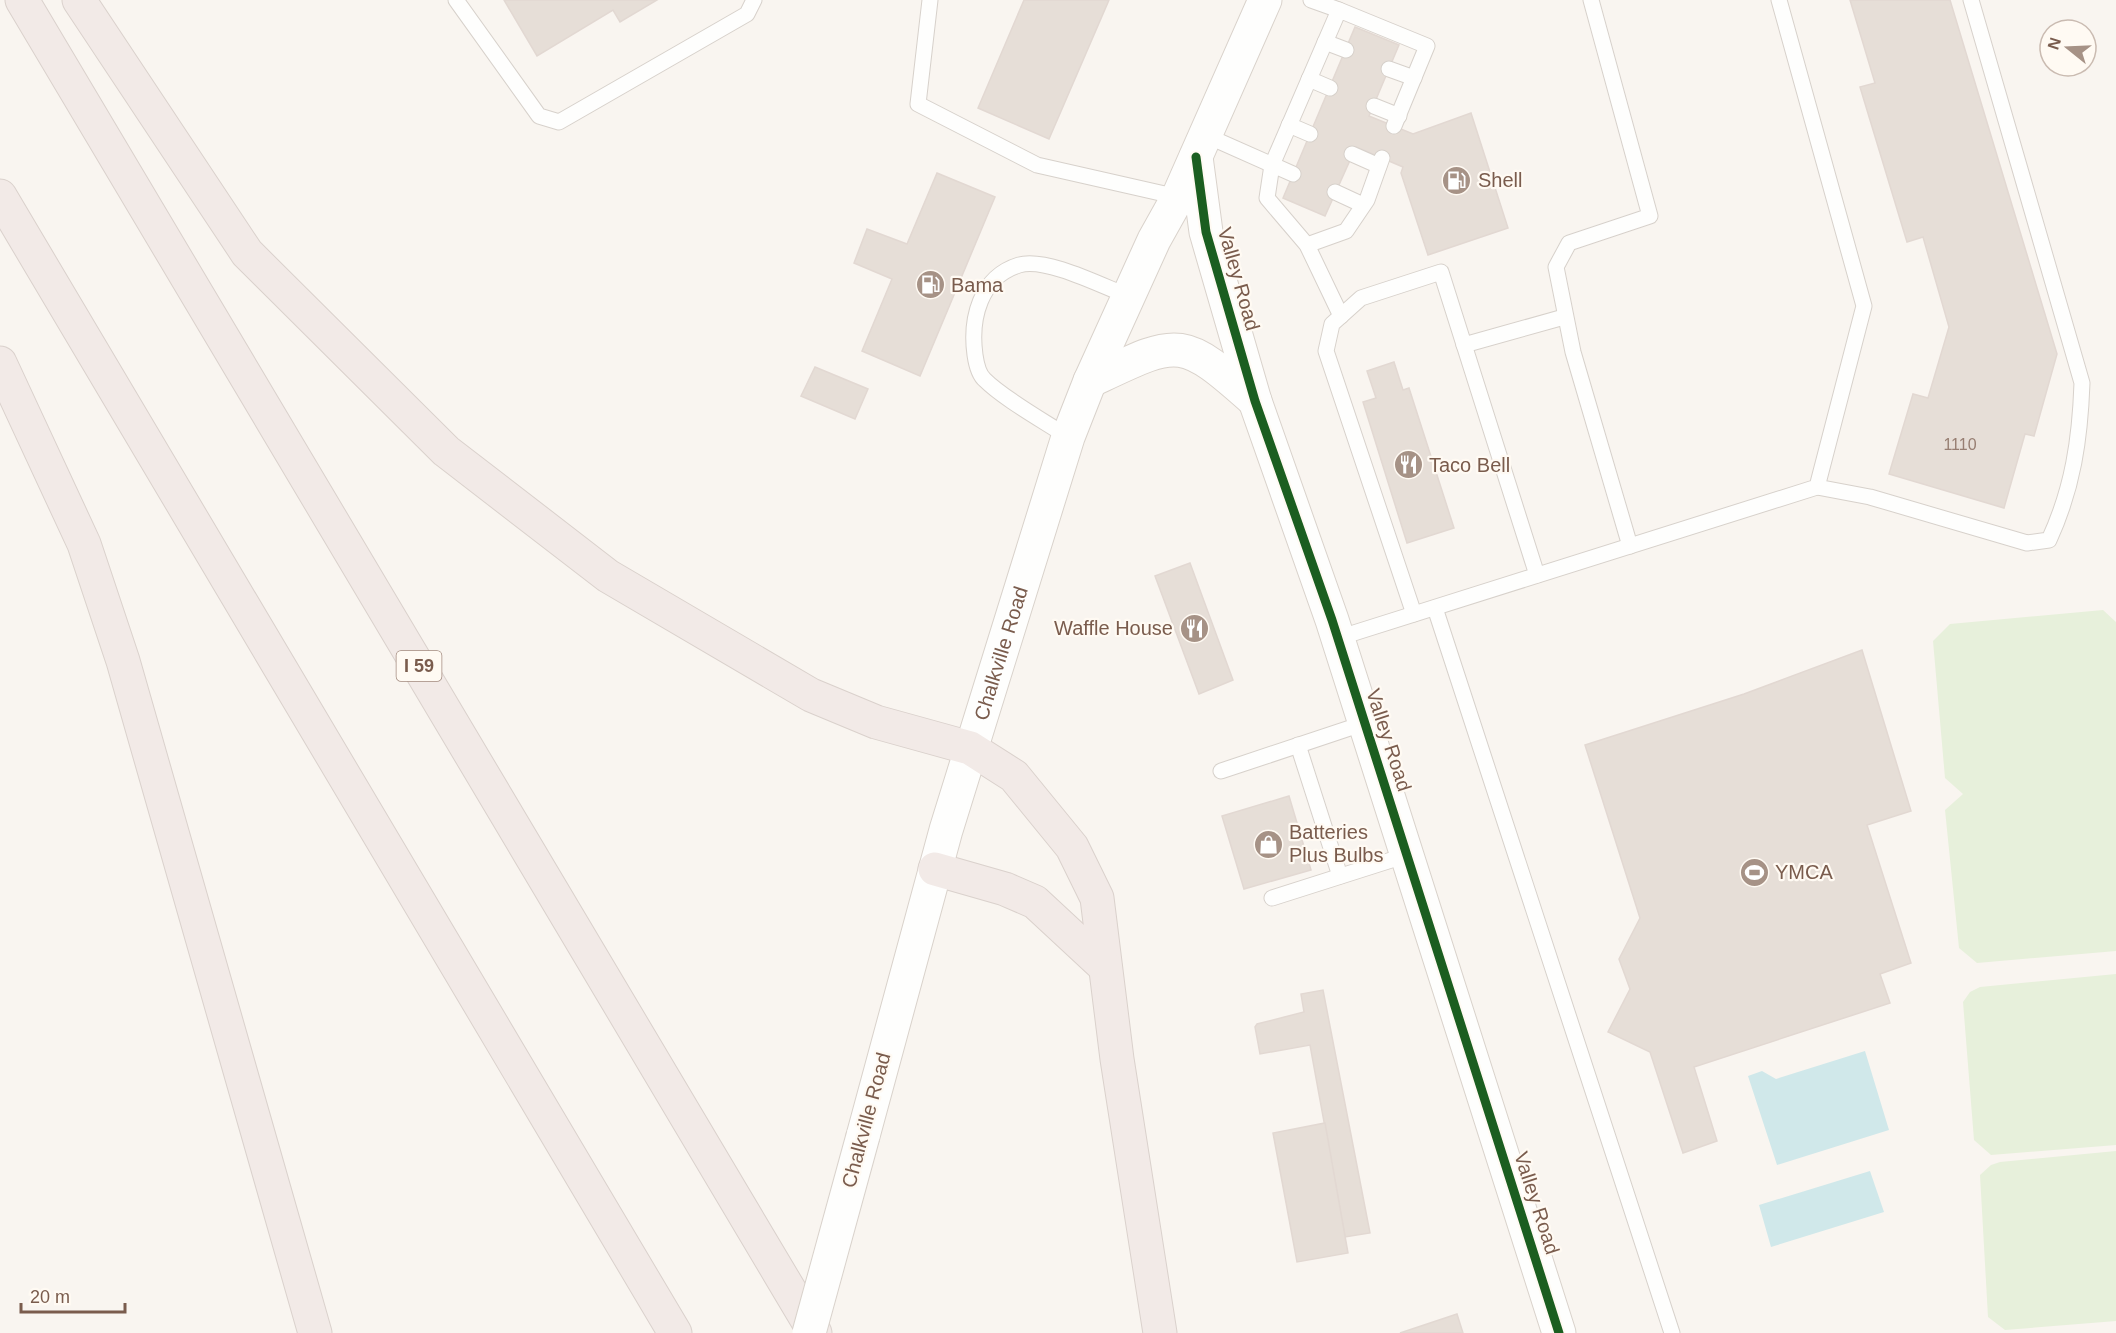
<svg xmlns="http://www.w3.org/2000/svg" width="2116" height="1333" viewBox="0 0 2116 1333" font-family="Helvetica,sans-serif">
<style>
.park{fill:#e7f0db}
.water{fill:#d0e8ea}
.building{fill:#e6ded7;stroke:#e2d8d2;stroke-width:1.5}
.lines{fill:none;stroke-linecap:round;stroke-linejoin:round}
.lane-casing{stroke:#d7d1cb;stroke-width:17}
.secondary-casing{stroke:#d9d2cb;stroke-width:35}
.highway-casing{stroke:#dad1cc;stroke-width:35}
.lane{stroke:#fefefd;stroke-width:15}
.secondary{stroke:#fefefd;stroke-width:33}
.highway{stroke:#f2eae7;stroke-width:33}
.secondary-bridge-casing{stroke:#d9d2cb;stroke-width:35;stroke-linecap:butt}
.secondary-bridge{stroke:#fefefd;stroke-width:33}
.cycleway-casing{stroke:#fffaf3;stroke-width:13}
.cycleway{stroke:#1b5e20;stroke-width:9}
.labels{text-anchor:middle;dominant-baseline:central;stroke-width:4.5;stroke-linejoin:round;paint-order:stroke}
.number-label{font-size:16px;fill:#977e72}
.shield{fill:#fffaf3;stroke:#a28b7f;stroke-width:1.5}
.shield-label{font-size:18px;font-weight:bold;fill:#7a5c4d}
.poi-label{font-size:20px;fill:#7a5c4d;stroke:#fffaf3;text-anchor:start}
.street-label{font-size:20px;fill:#7a5c4d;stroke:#fffaf3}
</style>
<rect width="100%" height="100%" fill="#f9f5f0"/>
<g class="park">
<path d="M2103,610L2116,622V951L1977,963L1959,948L1945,810L1963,794L1945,778L1933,641L1950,624Z"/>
<path d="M2116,974V1145L1991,1155L1974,1140L1963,1002L1970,992L1980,987Z"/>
<path d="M2116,1151V1321L2005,1330L1988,1317L1980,1175L1991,1165L2000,1162Z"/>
</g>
<g class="water">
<path d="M1865,1051L1889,1130L1777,1165L1748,1076L1762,1071L1776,1079Z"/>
<path d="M1870,1171L1884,1212L1771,1247L1759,1205Z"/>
</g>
<g class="building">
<path d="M504,0H657L620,22L613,10L537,56Z"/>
<path d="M1024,0H1109L1049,139L978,108Z"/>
<path d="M1850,0H1950L2057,354L2034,436L2025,434L2004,508L1889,474L1913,394L1928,398L1949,327L1923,237L1907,242L1860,87L1875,83Z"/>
<path d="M1355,27L1399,45L1369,116L1413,134L1471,113L1508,228L1428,255L1401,173L1403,167L1356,147L1325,216L1283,198Z"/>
<path d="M937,173L995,197L920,376L862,351L892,279L854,263L867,229L907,244Z"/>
<path d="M1394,362L1403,390L1409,388L1454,528L1407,543L1363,402L1376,398L1367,371Z"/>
<path d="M815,367L868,389L855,419L801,396Z"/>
<path d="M1190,563L1233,680L1199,694L1155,576Z"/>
<path d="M1862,650L1911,811L1867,825L1911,963L1880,974L1890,1003L1694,1067L1717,1141L1683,1153L1650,1052L1608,1032L1630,989L1619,959L1640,918L1585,745L1744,694Z"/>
<path d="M1289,796L1311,870L1244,889L1222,816Z"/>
<path d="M1323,990L1370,1233L1345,1237L1310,1045L1260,1054L1255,1027L1257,1024L1304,1012L1301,994Z"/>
<path d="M1325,1123L1348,1253L1297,1262L1273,1133Z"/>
<path d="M1457,1314L1463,1333H1400Z"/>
</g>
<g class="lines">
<defs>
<g id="lane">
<path d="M456,0L539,116L559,122L747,14L754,0"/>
<path d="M930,0L918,104L1037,165L1178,197"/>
<path d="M1311,0L1339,10"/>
<path d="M1591,0L1650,216L1569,243L1556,267L1573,352L1630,546"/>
<path d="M1325,42L1346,50"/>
<path d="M1389,69L1414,78"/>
<path d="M1309,79L1330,88"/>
<path d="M1374,106L1399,116"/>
<path d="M1289,125L1310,134"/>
<path d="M1205,135L1293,174"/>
<path d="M1352,154L1379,166"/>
<path d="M1335,192L1363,205"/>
<path d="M1307,245L1346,231L1367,200L1382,158"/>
<path d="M1341,316L1307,245L1267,198L1272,165L1339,10L1427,46L1394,126"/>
<path d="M1464,345L1564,317"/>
<path d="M1068,437C1044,421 1004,399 985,380C979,375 976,362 975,355C970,319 980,277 1019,265C1046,257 1102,286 1128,296"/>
<path d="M1817,487L1870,497L2027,543L2049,540C2073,488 2080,439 2082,383L1971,0"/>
<path d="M1435,608L1672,1333"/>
<path d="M1414,614L1326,351L1332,324L1361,298L1441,272L1537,575"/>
<path d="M1338,638L1817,487L1864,306L1779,0"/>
<path d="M1298,745L1340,876"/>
<path d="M1221,771L1365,723"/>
<path d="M1272,898L1407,855"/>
</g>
<g id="secondary">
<path d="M1196,157L1206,232L1255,401L1332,620L1559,1333"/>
<path d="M1090,381C1179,339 1180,334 1255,401"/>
<path id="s1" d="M863,1136L946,830L1068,437L1090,381L1154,240L1178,197L1265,0"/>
</g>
<g id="highway">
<path d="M22,0L815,1333"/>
<path d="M79,0L247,253L446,451L608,576L811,695L876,722L970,748L1014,776L1072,847L1097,898L1117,1059L1160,1333"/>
<path d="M0,196L675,1333"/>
<path d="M0,363L84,544L123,661L315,1333"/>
<path d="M935,869L1005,889L1035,902L1105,967"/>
</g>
</defs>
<use href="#lane" class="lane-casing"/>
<use href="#secondary" class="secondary-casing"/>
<use href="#highway" class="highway-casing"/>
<use href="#lane" class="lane"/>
<use href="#secondary" class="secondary"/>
<use href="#highway" class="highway"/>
<defs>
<path id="secondary-bridge" d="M809,1333L863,1136"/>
</defs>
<use href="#secondary-bridge" class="secondary-bridge-casing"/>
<use href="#secondary-bridge" class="secondary-bridge"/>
<defs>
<path id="cycleway" d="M1196,157L1206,232L1255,401L1332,620L1559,1333"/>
</defs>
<use href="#cycleway" class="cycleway-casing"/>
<use href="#cycleway" class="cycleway"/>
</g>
<defs>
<symbol id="fuel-disc" viewBox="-11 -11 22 22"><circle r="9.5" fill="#a69286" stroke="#fffaf3"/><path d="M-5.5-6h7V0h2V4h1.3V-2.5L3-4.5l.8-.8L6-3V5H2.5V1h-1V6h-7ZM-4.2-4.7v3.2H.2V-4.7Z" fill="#fff"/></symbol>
<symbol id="restaurant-disc" viewBox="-11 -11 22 22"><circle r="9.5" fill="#a69286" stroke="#fffaf3"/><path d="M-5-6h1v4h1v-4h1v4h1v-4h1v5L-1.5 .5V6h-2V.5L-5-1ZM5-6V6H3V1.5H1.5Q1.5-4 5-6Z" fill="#fff"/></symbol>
<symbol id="shop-disc" viewBox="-11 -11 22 22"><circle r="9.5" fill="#a69286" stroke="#fffaf3"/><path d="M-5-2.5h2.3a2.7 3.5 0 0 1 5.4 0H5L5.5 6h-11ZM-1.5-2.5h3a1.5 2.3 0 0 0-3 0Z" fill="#fff"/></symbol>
<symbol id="stadium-disc" viewBox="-11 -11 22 22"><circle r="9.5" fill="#a69286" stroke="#fffaf3"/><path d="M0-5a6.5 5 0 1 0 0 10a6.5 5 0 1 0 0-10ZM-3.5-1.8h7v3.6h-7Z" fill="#fff"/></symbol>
</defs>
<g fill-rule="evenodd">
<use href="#fuel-disc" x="1440" y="164" width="33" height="33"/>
<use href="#fuel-disc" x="914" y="268" width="33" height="33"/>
<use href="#restaurant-disc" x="1392" y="448" width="33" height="33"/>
<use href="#restaurant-disc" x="1178" y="612" width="33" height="33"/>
<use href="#shop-disc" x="1252" y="828" width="33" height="33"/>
<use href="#stadium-disc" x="1738" y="856" width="33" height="33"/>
</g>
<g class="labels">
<g class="number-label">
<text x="1960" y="444">1110</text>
</g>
<rect class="shield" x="396.5" y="651" width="45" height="30" rx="4.5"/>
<g class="shield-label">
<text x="419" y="666">I 59</text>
</g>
<g class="poi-label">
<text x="1478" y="180">Shell</text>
<text x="951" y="285">Bama</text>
<text x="1429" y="465">Taco Bell</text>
<text x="1173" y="628" text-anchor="end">Waffle House</text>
<text x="1289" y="832">Batteries<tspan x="1289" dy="23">Plus Bulbs</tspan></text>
<text x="1775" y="872">YMCA</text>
</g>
<g class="street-label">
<text transform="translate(1239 279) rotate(74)">Valley Road</text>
<text stroke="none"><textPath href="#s1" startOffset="502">Chalkville Road</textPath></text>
<text transform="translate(1389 740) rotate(72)">Valley Road</text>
<text transform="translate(866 1120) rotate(-75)">Chalkville Road</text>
<text transform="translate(1537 1203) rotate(72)">Valley Road</text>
</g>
</g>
<g transform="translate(2068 48) rotate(288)"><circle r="28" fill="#fffaf3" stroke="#cabbb1" stroke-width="1.5"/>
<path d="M0-4.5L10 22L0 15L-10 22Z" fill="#a69286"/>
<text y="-9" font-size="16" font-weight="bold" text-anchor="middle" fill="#7a5c4d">N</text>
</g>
<path d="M21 1303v9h104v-9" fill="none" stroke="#7a5c4d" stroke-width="3"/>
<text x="30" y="1303" font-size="18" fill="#7a5c4d" stroke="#fffaf3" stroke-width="4.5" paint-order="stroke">20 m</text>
</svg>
